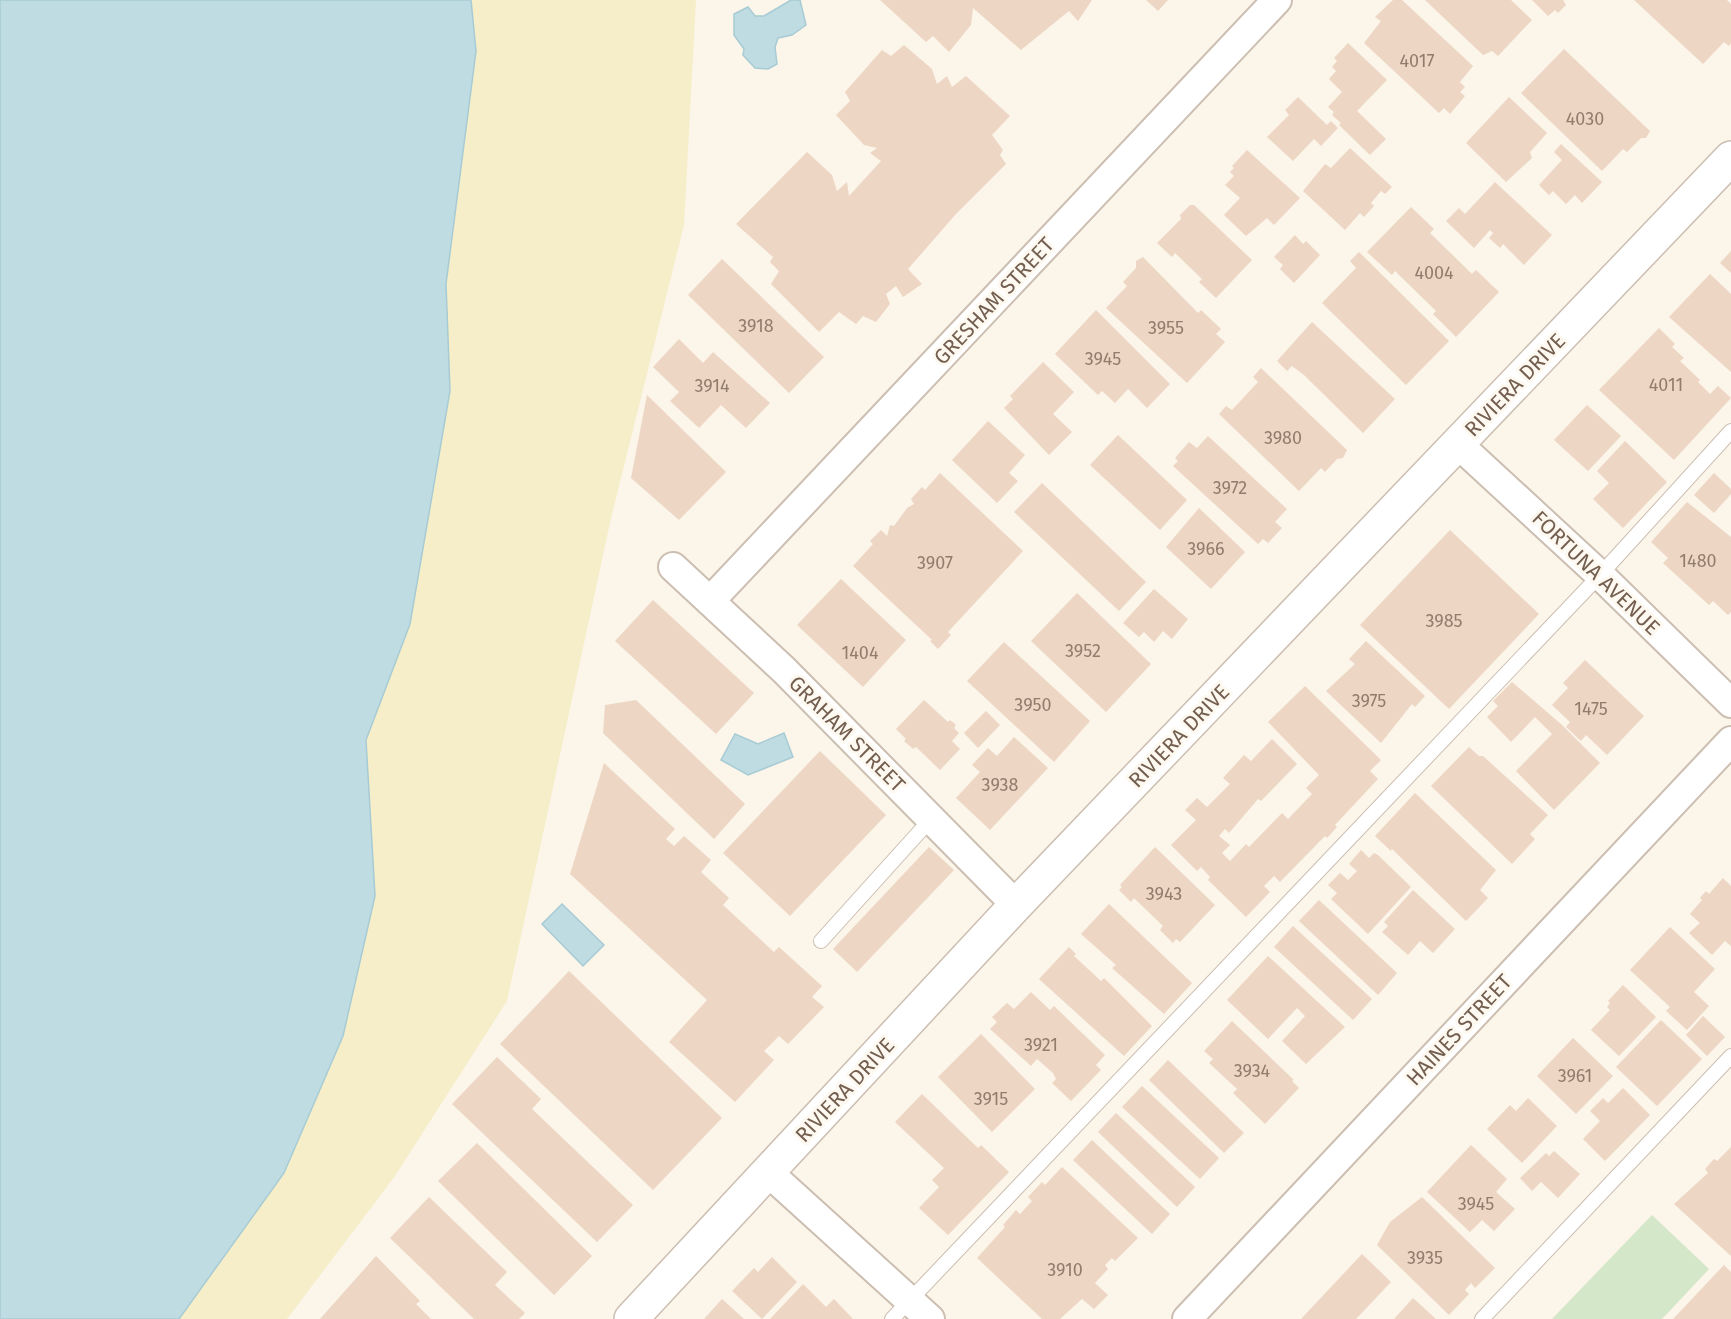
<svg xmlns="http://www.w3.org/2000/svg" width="1731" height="1319" viewBox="0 0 1731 1319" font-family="'Fira Sans',sans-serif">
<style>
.green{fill:#d4e7c9}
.sand{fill:#f6eec8}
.water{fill:#c0dce3;stroke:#a7cbd4;stroke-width:1.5}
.building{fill:#eed6c4}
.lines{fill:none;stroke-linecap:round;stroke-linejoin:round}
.service-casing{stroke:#ccbeb1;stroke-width:16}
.minor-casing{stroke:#ccbeb1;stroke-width:32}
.tertiary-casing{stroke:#ccbeb1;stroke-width:36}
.service{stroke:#fff;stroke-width:14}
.minor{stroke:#fff;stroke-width:28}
.tertiary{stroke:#fff;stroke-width:33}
.labels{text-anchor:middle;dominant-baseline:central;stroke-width:6;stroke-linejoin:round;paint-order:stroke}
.number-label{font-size:18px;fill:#927c6c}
.street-label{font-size:21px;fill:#735e4f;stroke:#fdf9f0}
</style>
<rect width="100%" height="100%" fill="#fbf5ea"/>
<path class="green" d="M1652,1215L1709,1269L1662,1319H1552Z"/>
<path class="sand" d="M457,0H696L684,225L611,518L507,1001L395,1176L287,1319H52Z"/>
<g class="water">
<path d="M0,0H471L476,51L446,284L450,391L410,624L366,740L375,896L343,1036L284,1173L179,1319H0Z"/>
<path d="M791,0H800L806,25L792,35L778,38L775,47L777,64L768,69L755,68L743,55L744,49L734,35V14L748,7L755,16H764Z"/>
<path d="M784,733L793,757L748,775L721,760L735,734L758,744Z"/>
<path d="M562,904L604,945L583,966L542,924Z"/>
</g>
<g class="building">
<path d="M880,0H1092L1078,21L1069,11L1021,50L973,8L971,25L949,52L933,36L926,42Z"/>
<path d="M1146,0H1168L1158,11Z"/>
<path d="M1393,0H1402L1473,66L1460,82L1465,87L1460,92L1465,96L1450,114L1444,108L1439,113L1364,43L1381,21L1375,17Z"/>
<path d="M1425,0H1511L1532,20L1498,56L1492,51L1483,55Z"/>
<path d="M1532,0H1563L1566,5L1558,13L1555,10L1548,16Z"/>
<path d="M1634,0H1727L1731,4V43L1729,46L1724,42L1703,64Z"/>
<path d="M1348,43L1387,80L1357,111L1386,139L1370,155L1339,125L1341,123L1332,115L1334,112L1328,107L1342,92L1329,79L1336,71L1332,67L1337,61L1334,58Z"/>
<path d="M904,45L932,69L937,84L947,76L952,87L966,76L1010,116L992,135L1003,150L1000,155L1006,164L956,214L908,269L922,284L903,297L896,286L886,294L890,304L876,322L863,316L856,324L839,312L819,332L771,284L779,271L770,262L773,257L736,224L807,152L832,175L837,191L847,182L849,196L881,161L870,153L877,148L864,145L836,115L850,101L845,92L882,50L891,56Z"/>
<path d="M1564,49L1650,131L1646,138H1641L1627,152L1623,149L1602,171L1521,93Z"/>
<path d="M1298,97L1327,125L1331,121L1338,128L1321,146L1314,139L1293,161L1267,137L1289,115L1285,110Z"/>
<path d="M1509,97L1547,133L1530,152L1532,158L1506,182L1466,143Z"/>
<path d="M1561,144L1602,182L1582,203L1575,195L1566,204L1553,191L1549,195L1539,185L1562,160L1554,152Z"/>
<path d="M1350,148L1392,187L1385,194L1381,191L1371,203L1374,206L1364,217L1360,213L1345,230L1303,191L1325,164L1331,168Z"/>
<path d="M1247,150L1300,198L1274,225L1267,218L1246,236L1224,215L1240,198L1225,185L1234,176L1230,172L1234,168L1232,166Z"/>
<path d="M1495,182L1552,235L1524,265L1503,244L1500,248L1489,238L1493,233L1490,230L1474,248L1446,221L1459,208L1465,214Z"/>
<path d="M1190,205H1194L1252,260L1216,298L1199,282L1202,279L1175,253L1172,257L1157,243L1181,219L1180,215Z"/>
<path d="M1411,207L1434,229L1430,233L1472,274L1476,270L1499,292L1456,337L1433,314L1436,311L1395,271L1392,275L1367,252Z"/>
<path d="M1295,235L1303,244L1306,241L1320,255L1294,283L1280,269L1283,265L1274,257Z"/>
<path d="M1731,251V273L1720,263Z"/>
<path d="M1359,252L1449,341L1406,385L1322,303L1356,268L1350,261Z"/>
<path d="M1143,257L1198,313L1201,310L1221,329L1216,334L1225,342L1187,383L1106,308L1127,286L1123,282L1136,268V261Z"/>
<path d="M722,259L824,357L789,393L688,295Z"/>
<path d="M1710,274L1731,294V372L1669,317Z"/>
<path d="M1096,310L1170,384L1147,408L1128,389L1115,403L1102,391L1098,395L1055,354Z"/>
<path d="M1312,322L1395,399L1363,433L1304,375L1292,366L1287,371L1277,361Z"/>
<path d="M1659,328L1675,344L1672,347L1684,358L1680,361L1700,380L1698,382L1710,394L1718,386L1731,398L1674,460L1599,390Z"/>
<path d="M679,339L703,363L713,352L770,403L746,428L721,405L699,428L670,401L679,392L653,367Z"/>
<path d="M1043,362L1074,392L1053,414L1072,432L1049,455L1004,408L1013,399L1010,396Z"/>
<path d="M1261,368L1347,450L1343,458L1337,459L1325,472L1321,468L1299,491L1219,414L1226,406L1232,410L1258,382L1253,377Z"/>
<path d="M647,395L726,472L679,520L631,478Z"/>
<path d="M1587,405L1621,436L1588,471L1554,440Z"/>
<path d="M988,421L1025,455L1009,473L1018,481L997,503L952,460Z"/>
<path d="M1118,435L1187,500L1160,530L1090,465Z"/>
<path d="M1208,436L1287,509L1275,522L1282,528L1268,543L1263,539L1258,544L1173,466L1178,461L1175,458L1189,442L1197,448Z"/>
<path d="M1625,441L1667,482L1623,528L1593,499L1609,483L1597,471Z"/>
<path d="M940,473L1023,551L948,632L951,635L938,649L930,641L932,640L853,566L873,544L870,541L881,530L887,536L890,525L894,526L907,508L914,504L911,499L922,487L925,490Z"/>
<path d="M1714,473L1731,489V494L1714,513L1694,495Z"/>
<path d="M1042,483L1146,582L1119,611L1014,512Z"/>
<path d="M1687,502L1731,537V612L1728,615L1713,601L1709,605L1663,563L1668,558L1651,542Z"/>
<path d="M1199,508L1245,552L1211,589L1166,547Z"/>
<path d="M1450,530L1539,614L1449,709L1360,625Z"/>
<path d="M841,579L906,640L863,687L797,625Z"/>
<path d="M1154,589L1188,619L1172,639L1163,631L1154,642L1144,632L1139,637L1123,623Z"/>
<path d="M1077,593L1151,664L1106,712L1031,641Z"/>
<path d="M653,600L754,693L716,734L615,641Z"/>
<path d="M1366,641L1425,696L1415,707L1412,704L1381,743L1326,691L1355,664L1349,659Z"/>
<path d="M1004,642L1090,721L1054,762L967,681Z"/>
<path d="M1585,660L1644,716L1607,755L1586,735L1581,741L1566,727L1570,722L1552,705L1568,688L1563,683Z"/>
<path d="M1512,682L1561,724L1600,763L1554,810L1516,771L1552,734L1535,717L1511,742L1487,717L1498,706L1493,701Z"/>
<path d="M1305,686L1381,760L1370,771L1378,779L1335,825L1337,827L1327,838L1325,836L1280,882L1274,876L1264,886L1270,892L1246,917L1208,880L1210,877L1201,867L1197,871L1171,845L1196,820L1185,810L1197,798L1207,807L1230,784L1223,778L1244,755L1251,761L1272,739L1297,764L1261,801L1258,799L1229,833L1225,829L1219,836L1230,845L1222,853L1230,861L1246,844L1249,847L1282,813L1288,819L1312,794L1306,788L1319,775L1268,722Z"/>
<path d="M636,700L745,804L714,839L603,733L605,705Z"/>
<path d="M924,700L948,722L950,720L956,725L954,728L959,733L952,741L960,749L940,770L916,747L913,749L904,741L906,739L896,729Z"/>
<path d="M986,711L1000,725L978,748L964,733Z"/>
<path d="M1014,737L1048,768L990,830L956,798L980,772L972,765L988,748L997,756Z"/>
<path d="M1469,747L1479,756H1483L1548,815L1530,834L1535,839L1512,864L1431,786Z"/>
<path d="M820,751L886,815L790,916L723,853Z"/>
<path d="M604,763L675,829L666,839L674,846L684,836L711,860L701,872L729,898L723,905L774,952L779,947L822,986L812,997L824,1007L788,1044L779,1036L764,1051L774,1060L735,1102L669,1042L707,1000L570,874Z"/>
<path d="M1415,793L1496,870L1480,890L1488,898L1466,921L1392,849L1391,851L1375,836Z"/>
<path d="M929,847L954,870L857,972L833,949Z"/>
<path d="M1155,847L1215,905L1180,942L1176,939L1173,943L1160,930L1163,926L1134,898L1131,902L1119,890L1122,887L1120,885Z"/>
<path d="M1361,850L1369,858L1374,853L1378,855L1411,887L1368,934L1331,899L1337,893L1328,885L1340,873L1348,880L1357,871L1349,864Z"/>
<path d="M1723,878L1731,886V946L1725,941L1712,955L1689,933L1700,923L1690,914L1702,900L1700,898L1706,891L1709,894Z"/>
<path d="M1413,890L1455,929L1433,953L1420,941L1408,955L1382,932L1388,926L1384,922Z"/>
<path d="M1319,900L1397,973L1378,995L1299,921Z"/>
<path d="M1109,904L1192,983L1164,1014L1112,968L1116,965L1081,934Z"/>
<path d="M1293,926L1372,999L1353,1020L1274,947Z"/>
<path d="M1670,927L1715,969L1694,992L1709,1006L1687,1030L1666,1011L1670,1007L1630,970Z"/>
<path d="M1069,947L1076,954L1074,956L1101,981L1104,978L1152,1026L1124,1056L1039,979Z"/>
<path d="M1268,956L1345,1027L1306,1064L1282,1041L1305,1016L1297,1008L1268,1039L1227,1000Z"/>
<path d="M569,971L722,1118L653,1190L500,1044Z"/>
<path d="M1623,985L1656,1017L1619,1056L1591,1030L1610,1010L1607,1007L1610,1003L1608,1001Z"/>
<path d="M1031,992L1050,1010L1054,1006L1105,1055L1096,1065L1101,1070L1071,1101L1052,1083L1056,1079L1053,1073L1037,1059L1031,1066L990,1029L997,1022L992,1017L1007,1003L1014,1009Z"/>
<path d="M1703,1016L1725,1037L1707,1056L1686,1035Z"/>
<path d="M1661,1020L1702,1059L1657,1106L1616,1067Z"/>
<path d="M1232,1021L1294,1080L1292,1081L1299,1088L1265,1124L1233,1093L1237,1089L1209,1063L1213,1059L1204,1051Z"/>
<path d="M981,1034L1035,1089L992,1132L938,1077Z"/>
<path d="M1573,1038L1613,1076L1576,1114L1537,1076Z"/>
<path d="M497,1057L541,1099L532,1109L633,1205L597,1242L452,1104Z"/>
<path d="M1168,1060L1244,1133L1224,1153L1149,1080Z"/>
<path d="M1142,1086L1219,1158L1200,1179L1122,1107Z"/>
<path d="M1623,1088L1650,1115L1605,1161L1583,1139L1600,1121L1590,1111L1603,1098L1608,1103Z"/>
<path d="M922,1094L978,1148L981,1145L1009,1172L948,1235L919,1208L939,1187L932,1180L944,1168L895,1122Z"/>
<path d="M1528,1098L1557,1126L1522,1163L1487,1129L1510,1105L1516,1111Z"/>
<path d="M1116,1113L1195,1187L1177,1207L1098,1132Z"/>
<path d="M1092,1140L1170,1214L1152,1234L1073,1160Z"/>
<path d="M477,1143L592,1256L554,1295L438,1181Z"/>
<path d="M1471,1145L1507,1179L1496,1192L1515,1209L1494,1231L1482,1220L1470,1232L1427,1192Z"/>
<path d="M1731,1147V1256L1674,1204L1708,1173L1705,1169L1714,1159L1717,1161Z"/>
<path d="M1554,1151L1580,1174L1558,1198L1541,1182L1532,1191L1520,1178L1546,1153L1549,1156Z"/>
<path d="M1062,1167L1138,1238L1115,1261L1112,1258L1105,1265L1108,1269L1095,1283L1108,1295L1094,1309L1082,1299L1060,1319H1042L977,1258L1005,1227L1003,1225L1016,1210L1020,1214L1032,1201L1028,1197L1042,1182L1045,1185Z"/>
<path d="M429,1197L507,1272L495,1285L525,1313L519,1319H474L390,1238Z"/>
<path d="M1422,1197L1495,1268L1475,1288L1471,1283L1465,1290L1469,1294L1449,1315L1377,1245L1390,1222Z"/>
<path d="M1362,1254L1391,1282L1356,1319H1301Z"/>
<path d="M376,1256L420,1301L416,1304L431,1319H320Z"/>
<path d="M772,1257L797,1282L762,1319L732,1291L754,1268L758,1272Z"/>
<path d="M1724,1265L1731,1272V1319H1673Z"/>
<path d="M803,1284L826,1307L834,1299L853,1319H770Z"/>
<path d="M1413,1298L1436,1319H1394Z"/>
<path d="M722,1299L744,1319H704Z"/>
</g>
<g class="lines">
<defs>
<g id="service">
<path d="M821,941L931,819"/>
<path d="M892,1319L1600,575L1731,431"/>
<path d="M1482,1319L1731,1056"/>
</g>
<g id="minor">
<path d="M1458,444L1600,575L1731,703"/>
<path d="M673,567L784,670L1016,905"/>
<path d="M710,601L1277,0"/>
<path d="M769,1173L930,1319"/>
<path d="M1187,1319L1731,741"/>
</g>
<path id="tertiary" d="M631,1319L1016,905L1731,158"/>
</defs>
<use href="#service" class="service-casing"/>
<use href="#minor" class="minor-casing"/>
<use href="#tertiary" class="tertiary-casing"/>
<use href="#service" class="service"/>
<use href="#minor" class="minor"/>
<use href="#tertiary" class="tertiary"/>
</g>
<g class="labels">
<g class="number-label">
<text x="1417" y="61">4017</text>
<text x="1585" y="119">4030</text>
<text x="1434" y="273">4004</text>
<text x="756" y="326">3918</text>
<text x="1166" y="328">3955</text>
<text x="1103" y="359">3945</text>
<text x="1666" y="385">4011</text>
<text x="712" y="386">3914</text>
<text x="1283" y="438">3980</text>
<text x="1230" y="488">3972</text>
<text x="1206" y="549">3966</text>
<text x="1698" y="561">1480</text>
<text x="935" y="563">3907</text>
<text x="1444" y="621">3985</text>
<text x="1083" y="651">3952</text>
<text x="860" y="653">1404</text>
<text x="1369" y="701">3975</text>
<text x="1033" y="705">3950</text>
<text x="1591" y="709">1475</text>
<text x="1000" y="785">3938</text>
<text x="1164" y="894">3943</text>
<text x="1041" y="1045">3921</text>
<text x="1252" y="1071">3934</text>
<text x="1575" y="1076">3961</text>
<text x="991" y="1099">3915</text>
<text x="1476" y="1204">3945</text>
<text x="1425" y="1258">3935</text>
<text x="1065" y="1270">3910</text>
</g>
<g class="street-label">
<text transform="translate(994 301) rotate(-47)">GRESHAM STREET</text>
<text transform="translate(1515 385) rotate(-46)">RIVIERA DRIVE</text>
<text transform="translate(1596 573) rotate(44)">FORTUNA AVENUE</text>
<text transform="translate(847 734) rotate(45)">GRAHAM STREET</text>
<text transform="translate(1179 736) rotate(-46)">RIVIERA DRIVE</text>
<text transform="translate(1459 1030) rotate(-47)">HAINES STREET</text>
<text transform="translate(845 1090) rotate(-47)">RIVIERA DRIVE</text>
</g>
</g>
</svg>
